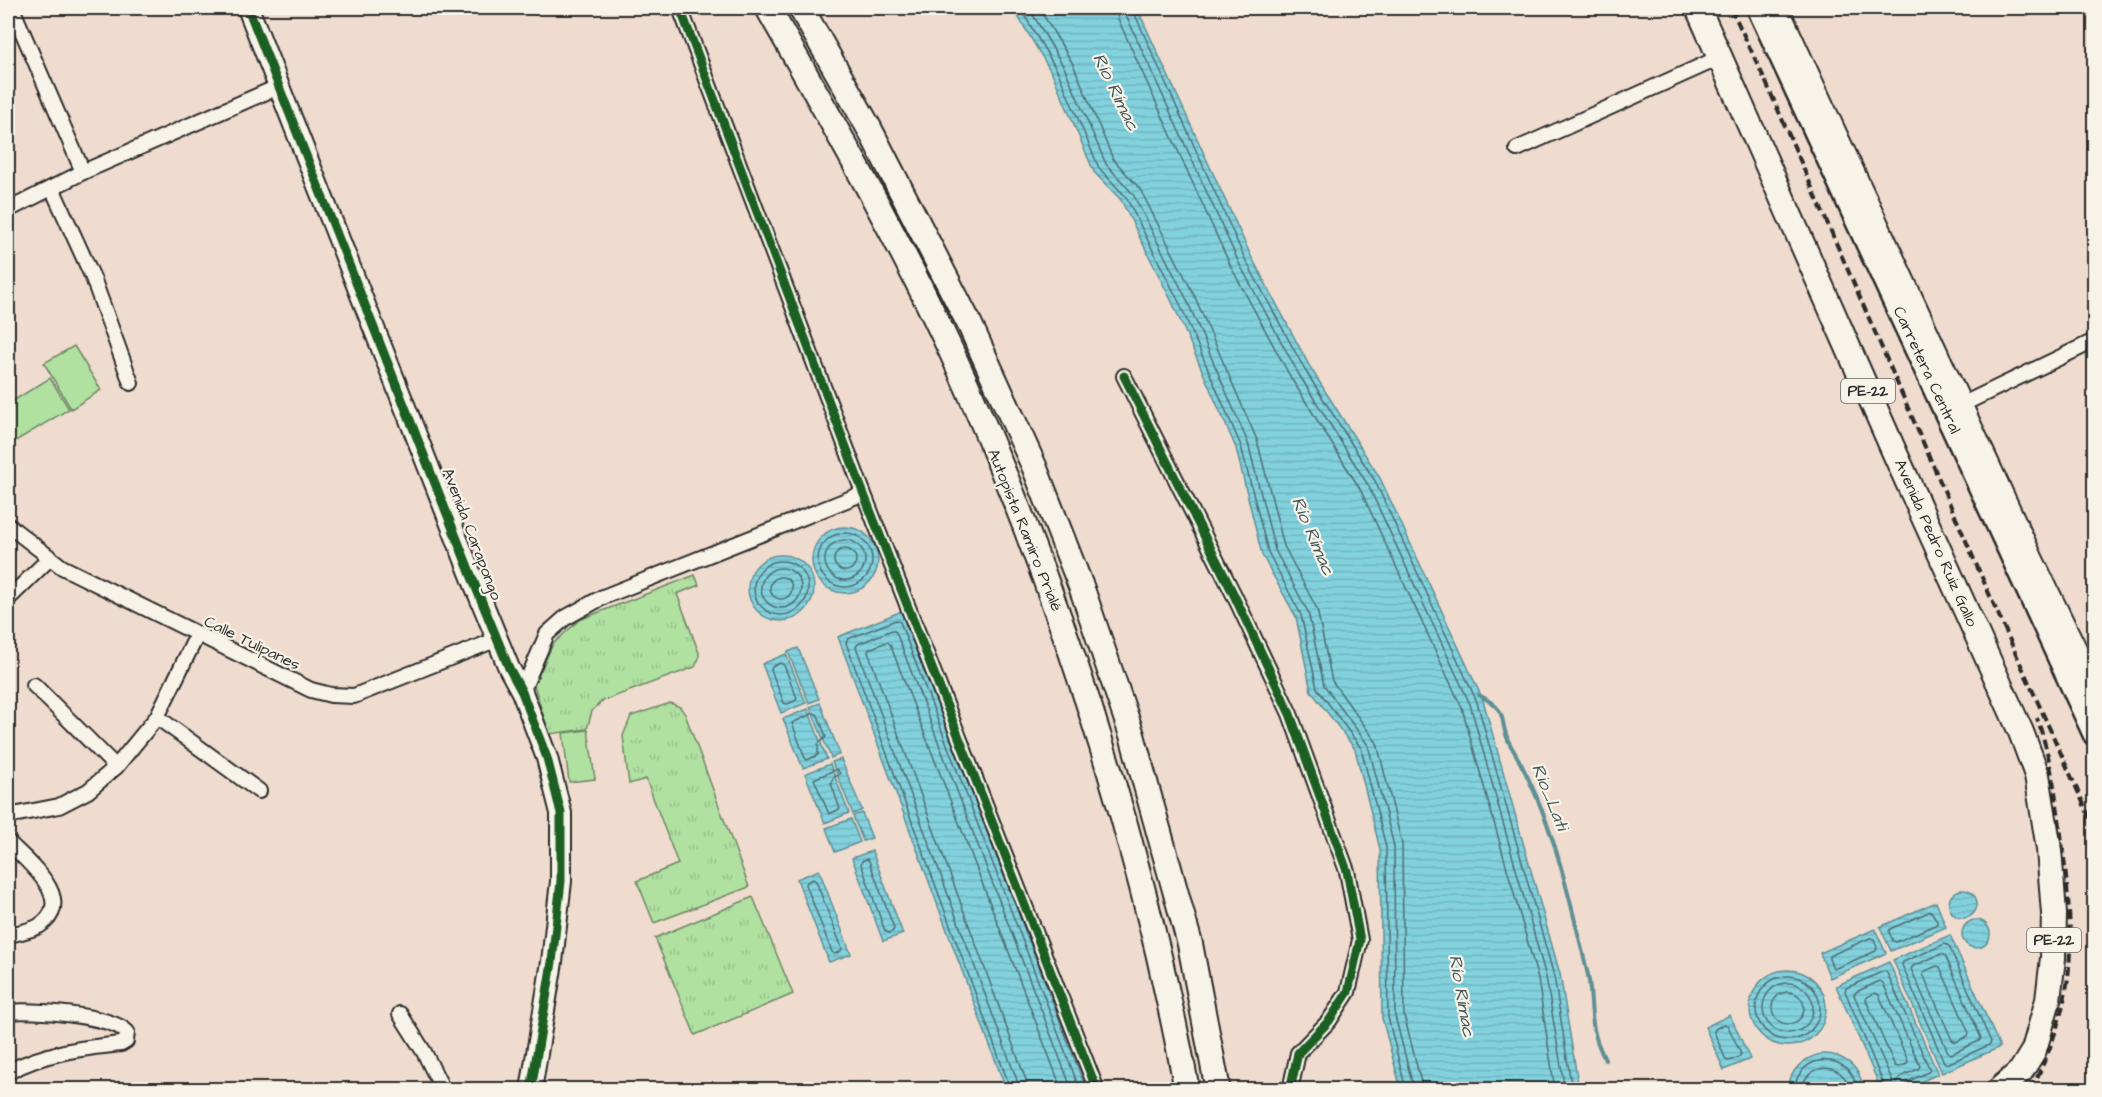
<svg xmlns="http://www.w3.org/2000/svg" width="2102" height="1097" viewBox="0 0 2102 1097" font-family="'Architects Daughter',sans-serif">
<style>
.grass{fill:url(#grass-tufts);stroke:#6e8666;stroke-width:1.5}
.park{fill:#b0e1a1;stroke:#6e8666;stroke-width:1.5}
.water{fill:url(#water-rules);stroke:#5f8f96;stroke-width:1.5}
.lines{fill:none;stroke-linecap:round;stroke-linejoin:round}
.shore{stroke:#4e6e73;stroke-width:1.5}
.stream{stroke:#5f8f96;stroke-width:4}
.street-casing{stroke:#2b2b2b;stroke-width:18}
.secondary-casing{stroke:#2b2b2b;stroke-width:24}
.primary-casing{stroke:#2b2b2b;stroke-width:26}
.highway-casing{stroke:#2b2b2b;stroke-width:28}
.street{stroke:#f7f3e8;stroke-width:14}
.secondary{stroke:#f7f3e8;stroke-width:20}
.primary{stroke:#f7f3e8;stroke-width:21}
.highway{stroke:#f7f3e8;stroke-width:24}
.rail{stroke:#2b2b2b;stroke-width:4;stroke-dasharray:9 4.5;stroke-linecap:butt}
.cycleway-casing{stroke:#f7f3e8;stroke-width:13}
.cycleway{stroke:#1b5e20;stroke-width:9}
.labels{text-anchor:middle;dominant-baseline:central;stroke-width:4.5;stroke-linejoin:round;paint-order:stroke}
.shield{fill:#f7f3e8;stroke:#686764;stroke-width:1.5}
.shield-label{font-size:15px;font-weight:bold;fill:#2b2b2b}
.street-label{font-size:16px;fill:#2b2b2b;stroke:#f7f3e8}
.water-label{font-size:18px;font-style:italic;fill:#415558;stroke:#f7f3e8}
</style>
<defs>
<pattern id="grass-tufts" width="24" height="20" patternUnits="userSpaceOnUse" patternTransform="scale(1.5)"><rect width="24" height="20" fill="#b0e1a1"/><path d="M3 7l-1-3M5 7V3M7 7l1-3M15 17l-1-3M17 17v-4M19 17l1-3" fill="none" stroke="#98c18b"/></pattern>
<pattern id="water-rules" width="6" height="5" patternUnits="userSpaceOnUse" patternTransform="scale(1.5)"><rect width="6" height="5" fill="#82d2de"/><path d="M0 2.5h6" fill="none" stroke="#70b4bf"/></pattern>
</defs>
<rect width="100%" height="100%" fill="#efdcce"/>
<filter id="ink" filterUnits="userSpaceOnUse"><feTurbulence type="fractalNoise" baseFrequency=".0167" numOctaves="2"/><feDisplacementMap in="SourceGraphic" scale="12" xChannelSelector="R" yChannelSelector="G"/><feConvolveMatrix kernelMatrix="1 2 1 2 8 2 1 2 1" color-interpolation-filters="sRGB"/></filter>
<g filter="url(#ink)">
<g class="grass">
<path d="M695,575L699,585L677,594L699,653V658L695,667L602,701L592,711L587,729L549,734L534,685L553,644L579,620Z"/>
<path d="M670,703L680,707L685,714L749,887L654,923L637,881L678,864L646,779L629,784L623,736L631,716Z"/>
<path d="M753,897L793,994L695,1035L655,938Z"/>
</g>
<g class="park">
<path d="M74,346L101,390L71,409L44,363Z"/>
<path d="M50,378L69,409L9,445L8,404Z"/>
<path d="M588,730L595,779L569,782L563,733Z"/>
</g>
<g class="water">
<path d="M1013,8H1137L1251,256L1310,367L1380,478L1483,700L1560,974L1579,1089H1401L1382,1018L1380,849L1355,749L1311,691L1296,617L1262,555L1236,448L1173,304L1121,200L1094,172L1053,75Z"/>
<circle cx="845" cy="560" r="33"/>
<circle cx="781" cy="588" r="33"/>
<path d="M902,611L1086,1089H1006L838,637Z"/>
<path d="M798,648L819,699L809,703L788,652Z"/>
<path d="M786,654L806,703L781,713L762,664Z"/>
<path d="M820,703L840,754L831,758L810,707Z"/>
<path d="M808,709L827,759L803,768L783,719Z"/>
<path d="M841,759L862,810L853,814L832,762Z"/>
<path d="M830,764L849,813L825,823L805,774Z"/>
<path d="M862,813L872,838L863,841L853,816Z"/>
<path d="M851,819L860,842L835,852L826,828Z"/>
<path d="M872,851L903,934L883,941L852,858Z"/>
<path d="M819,870L851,954L829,962L797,879Z"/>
<circle cx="1963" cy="904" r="14"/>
<path d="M1936,902L1946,927L1891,951L1880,927Z"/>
<circle cx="1976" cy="934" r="14"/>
<path d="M1875,929L1886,953L1830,978L1820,953Z"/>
<path d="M1950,935L2000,1047L1942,1073L1893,960Z"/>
<path d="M1889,962L1938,1074L1905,1089H1881L1836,986Z"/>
<circle cx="1788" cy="1008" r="38"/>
<path d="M1730,1015L1750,1059L1724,1070L1705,1027Z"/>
<path d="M1821,1054C1843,1053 1861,1067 1863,1089H1788C1790,1070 1803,1058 1821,1054Z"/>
</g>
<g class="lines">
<g class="shore">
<path d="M1020,8L1058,72L1099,168L1126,197L1179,302L1241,446L1268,552L1301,615L1317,688L1361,748L1386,847L1388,1017L1406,1090"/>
<path d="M1029,8L1065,69L1106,164L1133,194L1186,298L1248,443L1275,550L1308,612L1324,685L1368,745L1394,846L1395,1016L1414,1090"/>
<path d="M1039,8L1073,64L1113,159L1140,189L1194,295L1257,440L1284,546L1317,609L1332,681L1377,743L1402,844L1404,1015L1423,1090"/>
<path d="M1116,8L1118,19L1231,267L1291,378L1360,489L1462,708L1538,979L1555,1090"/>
<path d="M1125,8L1126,15L1239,263L1298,373L1368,485L1470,704L1546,977L1565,1090"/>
<path d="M1132,8L1245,259L1305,370L1375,481L1477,702L1554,976L1572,1090"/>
<circle cx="845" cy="560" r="27"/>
<circle cx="845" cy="560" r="20"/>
<circle cx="845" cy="560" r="11"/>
<circle cx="781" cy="588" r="27"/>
<circle cx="781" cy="588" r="20"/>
<circle cx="781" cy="588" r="11"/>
<path d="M780,663L784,665L797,698L795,701L787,704L784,703L771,670L772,667Z"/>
<path d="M814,713L818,715L826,737L818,744V755L807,760L805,758L792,723Z"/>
<path d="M837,769L840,774L833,778L831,783L840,809L829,814L814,779Z"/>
<path d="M867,859L869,861L894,928L893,931L889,933L885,931L861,864L862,861Z"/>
<path d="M813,879L816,881L842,948L841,951L835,954L832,952L806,885L807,882Z"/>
<path d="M1931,911L1937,921V924L1896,942L1893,941L1889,932L1890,929Z"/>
<path d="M1870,938L1874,939L1877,948L1876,951L1836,968H1833L1829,959V956Z"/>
<path d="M1945,944L1949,946L1991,1042L1989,1045L1947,1064L1944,1062L1902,965L1903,962Z"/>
<path d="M1941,954L1945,955L1981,1038L1979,1041L1951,1054L1948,1052L1911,969L1913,966Z"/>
<path d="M1937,966L1940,967L1969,1033L1968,1036L1956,1042L1952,1040L1923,974L1925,971Z"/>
<circle cx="1788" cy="1008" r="32"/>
<path d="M1880,981L1883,983L1920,1066L1918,1069L1902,1076L1896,1083L1893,1082L1854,995L1856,992Z"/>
<circle cx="1788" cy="1008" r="25"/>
<circle cx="1788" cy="1008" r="16"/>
<path d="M1875,993L1879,995L1908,1061L1907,1064L1899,1067L1895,1066L1866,1000L1867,997Z"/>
<path d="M1725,1024L1728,1026L1741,1054L1739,1057L1729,1061L1726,1060L1714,1032L1715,1029Z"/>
<path d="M1011,1090L846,643L848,639L896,620L900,622L1080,1090"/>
<path d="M1019,1090L1018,1083L856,647L858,644L892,630L896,632L1072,1090"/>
<path d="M1028,1090L1026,1080L868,652L869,649L887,642L890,644L1062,1090"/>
<path d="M1794,1090C1799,1050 1852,1051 1857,1090"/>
<path d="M1801,1090C1807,1061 1844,1061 1850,1090"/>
<path d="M1886,1090L1845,991L1846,988L1884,971L1887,973L1930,1070L1928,1072L1907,1082L1904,1090"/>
</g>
<path class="stream" d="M1479,695C1513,713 1496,720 1511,746C1553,816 1569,897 1588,975C1592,995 1590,1015 1595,1034C1597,1043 1601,1051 1605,1060"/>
<defs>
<g id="street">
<path d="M12,8L83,172"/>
<path d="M680,8L863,492L1097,1090"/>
<path d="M1517,149L1719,58"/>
<path d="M52,188L93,278L131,383"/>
<path d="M8,210L83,172L280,86"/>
<path d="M1124,376L1234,595L1290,714L1347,871L1360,940L1348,992L1329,1021L1298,1053L1290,1090"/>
<path d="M1961,405L2094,341"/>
<path d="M8,525L62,567L311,690L331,695L354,696L498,639"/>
<path d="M8,599L50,558"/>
<path d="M34,685L116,767"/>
<path d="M522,692L547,634L565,618L603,597L859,495L863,492"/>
<path d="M157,717L259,791"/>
<path d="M8,816L59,806L88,791L116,767L157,717L197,635"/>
<path d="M8,842C28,862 78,901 39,926C30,931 17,933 8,935"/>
<path d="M8,1012C31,1009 111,1015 127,1032L126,1041L121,1044C81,1048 43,1053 8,1072"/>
<path d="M400,1014L424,1052L443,1090"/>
</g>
<path id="secondary" d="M248,8L475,585L509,668L522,692L547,758L561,813V881L552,962L531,1090"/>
<path id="primary" d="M1758,8L2094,734"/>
<g id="highway">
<path d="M768,8C838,132 909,256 967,386C1066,611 1142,847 1187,1090"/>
<path d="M801,8L869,128L970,325L1034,466L1082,589L1132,735L1190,944L1218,1090"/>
<path d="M1698,8L1897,458L2021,732L2037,775L2049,849L2054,914L2053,958L2048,1000L2034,1050L2021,1071L1999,1090"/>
<path d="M1776,8L2031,560L2094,690"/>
</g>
</defs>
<use href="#street" class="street-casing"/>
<use href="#secondary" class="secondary-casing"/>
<use href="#primary" class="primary-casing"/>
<use href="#highway" class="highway-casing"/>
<use href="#street" class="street"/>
<use href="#secondary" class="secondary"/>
<use href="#primary" class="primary"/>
<use href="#highway" class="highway"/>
<g class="rail">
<path d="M1731,8L1765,80L1994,605L2094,827"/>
<path d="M2031,1090C2049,1054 2063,1017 2068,977C2073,937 2068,897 2064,858C2058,810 2053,764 2037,718"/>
</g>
<defs>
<g id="cycleway">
<path d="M248,8L475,585L509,668L522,692L547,758L561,813V881L552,962L531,1090"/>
<path d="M680,8L863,492L1097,1090"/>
<path d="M1124,376L1234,595L1290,714L1347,871L1360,940L1348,992L1329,1021L1298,1053L1290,1090"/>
</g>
</defs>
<use href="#cycleway" class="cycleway-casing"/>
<use href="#cycleway" class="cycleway"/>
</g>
</g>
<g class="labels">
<g class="shield">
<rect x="1841" y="379" width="54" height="24" rx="4.5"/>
<rect x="2027" y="928" width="54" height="24" rx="4.5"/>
</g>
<g class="shield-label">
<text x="1868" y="391">PE-22</text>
<text x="2054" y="940">PE-22</text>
</g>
<g class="street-label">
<text transform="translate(1927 370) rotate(65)">Carretera Central</text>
<text transform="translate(1025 530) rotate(68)">Autopista Ramiro Prialé</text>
<text transform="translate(472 534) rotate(69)">Avenida Carapongo</text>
<text transform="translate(1936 543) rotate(66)">Avenida Pedro Ruiz Gallo</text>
<text transform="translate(252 643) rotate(26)">Calle Tulipanes</text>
</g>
<g class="water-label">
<text transform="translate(1116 92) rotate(64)">Río Rímac</text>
<text transform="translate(1313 536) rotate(67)">Río Rímac</text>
<text transform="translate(1550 797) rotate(68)">Rio_Lati</text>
<text transform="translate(1462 996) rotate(80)">Río Rímac</text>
</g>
</g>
<rect width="2102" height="1097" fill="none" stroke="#f7f3e8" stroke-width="30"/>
<rect x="15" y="15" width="2072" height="1067" fill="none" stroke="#2b2b2b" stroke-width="2" filter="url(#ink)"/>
</svg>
